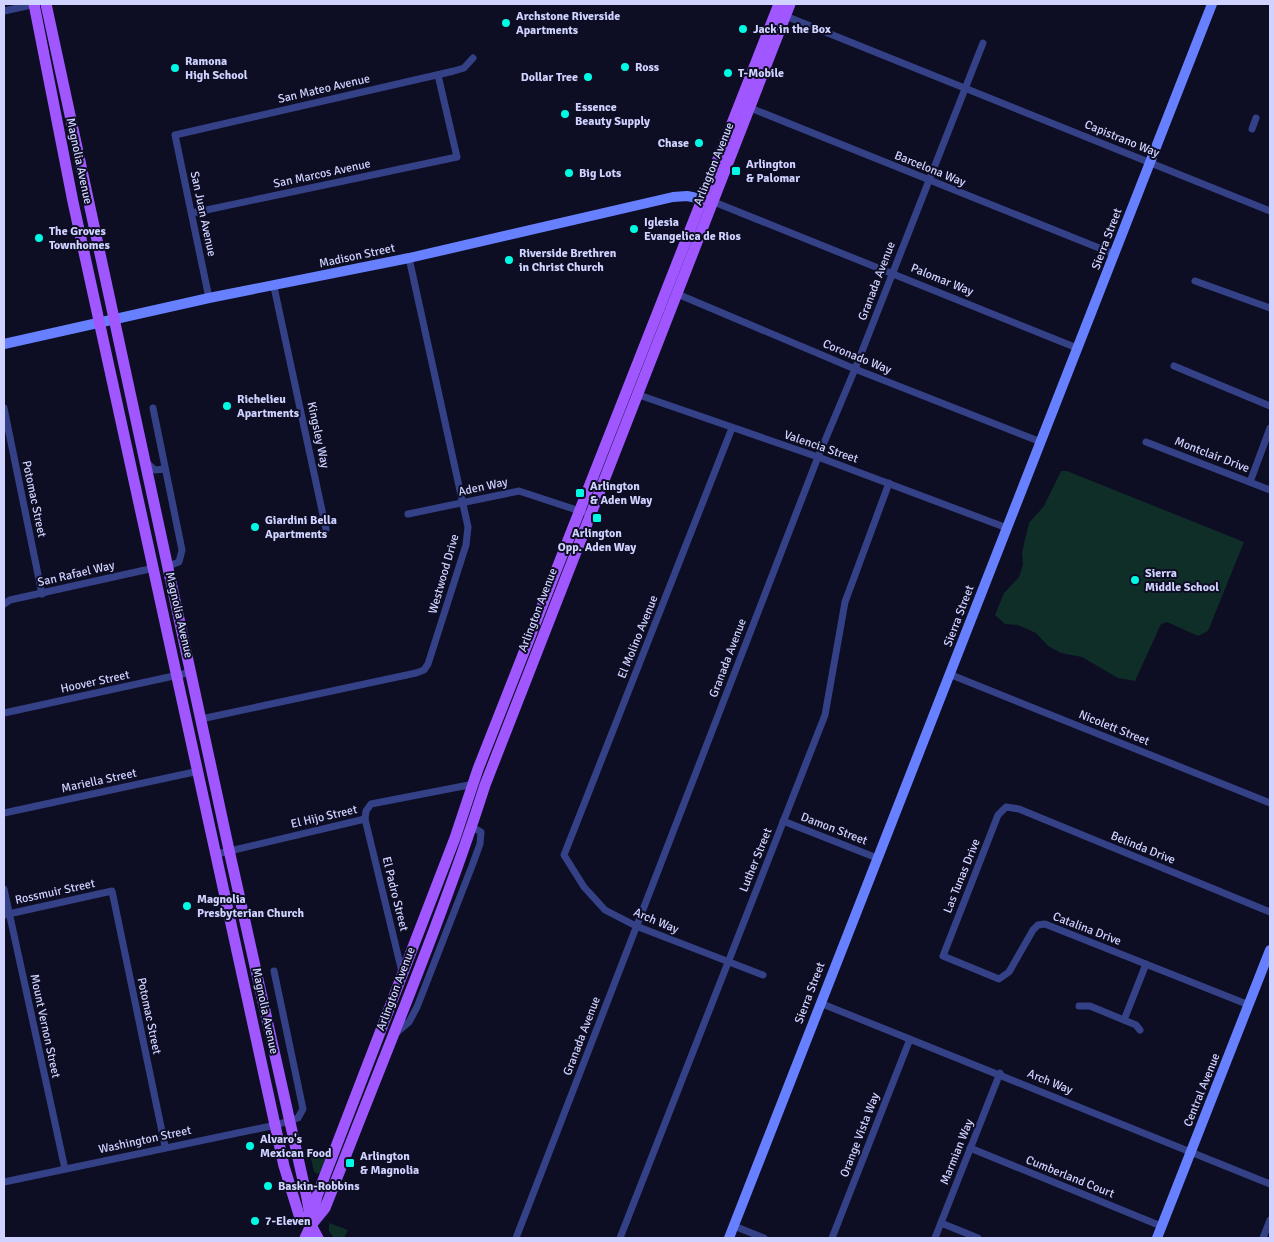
<svg xmlns="http://www.w3.org/2000/svg" width="1274" height="1242" viewBox="0 0 1274 1242" font-family="Signika,sans-serif">
<style>
.green{fill:#0f2e27}
.lines{fill:none;stroke-linecap:round;stroke-linejoin:round}
.street{stroke:#354186;stroke-width:7}
.secondary{stroke:#6780ff;stroke-width:10}
.primary{stroke:#a057ff;stroke-width:11}
.poi-dot{fill:#00fbe4;stroke:#0d0d24;stroke-width:2}
.labels{text-anchor:middle;dominant-baseline:central;stroke-width:4;stroke-linejoin:round;paint-order:stroke}
.poi-label{font-size:12px;font-weight:bold;fill:#d0d3ff;stroke:#0d0d24;text-anchor:start}
.street-label{font-size:12px;fill:#d0d3ff;stroke:#0d0d24}
</style>
<rect width="100%" height="100%" fill="#0d0d24"/>
<g class="green">
<path d="M1061,471H1067L1244,542L1208,631L1198,636L1167,622L1161,624L1135,681L1118,678L1082,657L1061,653L1048,646L1036,633L1018,625L1005,624L995,615L1004,593L1019,577L1023,565L1022,552L1029,523L1044,506Z"/>
<path d="M312,1153L328,1154L321,1173L318,1174L314,1172L310,1155Z"/>
<path d="M329,1223L348,1230L344,1238H334L329,1231Z"/>
</g>
<g class="lines">
<g class="street">
<path d="M4,11L36,4"/>
<path d="M783,15L1270,211"/>
<path d="M748,107L1114,254"/>
<path d="M1252,129L1256,118"/>
<path d="M714,202L1077,348"/>
<path d="M192,213L457,157L438,75"/>
<path d="M1195,281L1270,308"/>
<path d="M274,287L326,529"/>
<path d="M675,293L855,369L1041,442"/>
<path d="M209,298L175,135L454,71L464,68L473,58"/>
<path d="M1174,366L1270,406"/>
<path d="M636,394L818,457L1007,528"/>
<path d="M4,408L42,594"/>
<path d="M153,408L182,550L179,562L168,566"/>
<path d="M732,428L564,855L584,887L605,910L636,926L763,975"/>
<path d="M1146,442L1270,490"/>
<path d="M146,462L155,470L165,469"/>
<path d="M1250,482L1270,428"/>
<path d="M408,514L519,491L583,512"/>
<path d="M4,604L10,600L154,568"/>
<path d="M949,674L1270,803"/>
<path d="M4,713L192,672"/>
<path d="M201,719L416,673L424,670L428,664L466,545L468,527L409,258"/>
<path d="M4,813L199,771"/>
<path d="M783,821L877,858"/>
<path d="M217,854L365,819"/>
<path d="M4,889L65,1169"/>
<path d="M4,915L112,891L165,1146"/>
<path d="M402,972L365,819L366,811L371,804L474,784"/>
<path d="M820,1003L1270,1184"/>
<path d="M1249,1005L1045,924L1038,925L1033,930L1009,972L999,979L943,956L998,815L1006,807L1019,809L1270,912"/>
<path d="M1079,1006H1090L1136,1025L1140,1030"/>
<path d="M1124,1020L1146,964"/>
<path d="M396,1033L409,1022L417,1007L472,866L480,844L481,832L472,827"/>
<path d="M970,1148L1161,1226"/>
<path d="M4,1182L276,1125L298,1118L303,1109L274,971"/>
<path d="M941,1223L978,1238"/>
<path d="M734,1226L764,1238"/>
<path d="M516,1238L818,457L855,369L983,43"/>
<path d="M620,1238L825,715L845,602L889,483"/>
<path d="M832,1238L910,1039"/>
<path d="M935,1238L1000,1073"/>
<path d="M1263,1238L1270,1220"/>
</g>
<g class="secondary">
<path d="M4,344L209,298L409,258L673,197L687,196L708,200"/>
<path d="M729,1238L1212,4"/>
<path d="M1157,1238L1270,950"/>
</g>
<g class="primary">
<path d="M34,4L73,202L284,1166L299,1215L311,1225L318,1238"/>
<path d="M46,4L229,850L307,1198L310,1216"/>
<path d="M312,1224L325,1208L335,1183C386,1051 442,920 485,785L790,4"/>
<path d="M305,1238L311,1225L317,1196L455,838L478,769L779,4"/>
</g>
</g>
<g class="poi-dot">
<circle cx="506" cy="23" r="5"/>
<circle cx="743" cy="29" r="5"/>
<circle cx="625" cy="67" r="5"/>
<circle cx="175" cy="68" r="5"/>
<circle cx="728" cy="73" r="5"/>
<circle cx="588" cy="77" r="5"/>
<circle cx="565" cy="114" r="5"/>
<circle cx="699" cy="143" r="5"/>
<rect x="731" y="166" width="10" height="10" rx="2.5"/>
<circle cx="569" cy="173" r="5"/>
<circle cx="634" cy="229" r="5"/>
<circle cx="39" cy="238" r="5"/>
<circle cx="509" cy="260" r="5"/>
<circle cx="227" cy="406" r="5"/>
<rect x="575" y="488" width="10" height="10" rx="2.5"/>
<rect x="592" y="513" width="10" height="10" rx="2.5"/>
<circle cx="255" cy="527" r="5"/>
<circle cx="1135" cy="580" r="5"/>
<circle cx="187" cy="906" r="5"/>
<circle cx="250" cy="1146" r="5"/>
<rect x="345" y="1158" width="10" height="10" rx="2.5"/>
<circle cx="268" cy="1186" r="5"/>
<circle cx="255" cy="1221" r="5"/>
</g>
<g class="labels">
<g class="poi-label">
<text x="516" y="16">Archstone Riverside<tspan x="516" dy="14">Apartments</tspan></text>
<text x="753" y="29">Jack in the Box</text>
<text x="185" y="61">Ramona<tspan x="185" dy="14">High School</tspan></text>
<text x="635" y="67">Ross</text>
<text x="738" y="73">T-Mobile</text>
<text x="578" y="77" text-anchor="end">Dollar Tree</text>
<text x="575" y="107">Essence<tspan x="575" dy="14">Beauty Supply</tspan></text>
<text x="689" y="143" text-anchor="end">Chase</text>
<text x="746" y="164">Arlington<tspan x="746" dy="14">&amp; Palomar</tspan></text>
<text x="579" y="173">Big Lots</text>
<text x="644" y="222">Iglesia<tspan x="644" dy="14">Evangelica de Rios</tspan></text>
<text x="49" y="231">The Groves<tspan x="49" dy="14">Townhomes</tspan></text>
<text x="519" y="253">Riverside Brethren<tspan x="519" dy="14">in Christ Church</tspan></text>
<text x="237" y="399">Richelieu<tspan x="237" dy="14">Apartments</tspan></text>
<text x="590" y="486">Arlington<tspan x="590" dy="14">&amp; Aden Way</tspan></text>
<text x="265" y="520">Giardini Bella<tspan x="265" dy="14">Apartments</tspan></text>
<text x="597" y="533" text-anchor="middle">Arlington<tspan x="597" dy="14">Opp. Aden Way</tspan></text>
<text x="1145" y="573">Sierra<tspan x="1145" dy="14">Middle School</tspan></text>
<text x="197" y="899">Magnolia<tspan x="197" dy="14">Presbyterian Church</tspan></text>
<text x="260" y="1139">Alvaro's<tspan x="260" dy="14">Mexican Food</tspan></text>
<text x="360" y="1156">Arlington<tspan x="360" dy="14">&amp; Magnolia</tspan></text>
<text x="278" y="1186">Baskin-Robbins</text>
<text x="265" y="1221">7-Eleven</text>
</g>
<g class="street-label">
<text transform="translate(324 89) rotate(-13)">San Mateo Avenue</text>
<text transform="translate(1122 139) rotate(22)">Capistrano Way</text>
<text transform="translate(79 161) rotate(78)">Magnolia Avenue</text>
<text transform="translate(714 164) rotate(-68)">Arlington Avenue</text>
<text transform="translate(930 169) rotate(22)">Barcelona Way</text>
<text transform="translate(322 174) rotate(-12)">San Marcos Avenue</text>
<text transform="translate(203 214) rotate(78)">San Juan Avenue</text>
<text transform="translate(1107 239) rotate(-69)">Sierra Street</text>
<text transform="translate(357 256) rotate(-12)">Madison Street</text>
<text transform="translate(942 280) rotate(22)">Palomar Way</text>
<text transform="translate(877 281) rotate(-69)">Granada Avenue</text>
<text transform="translate(857 357) rotate(22)">Coronado Way</text>
<text transform="translate(318 435) rotate(78)">Kingsley Way</text>
<text transform="translate(821 447) rotate(19)">Valencia Street</text>
<text transform="translate(1212 455) rotate(21)">Montclair Drive</text>
<text transform="translate(483 487) rotate(-12)">Aden Way</text>
<text transform="translate(34 499) rotate(78)">Potomac Street</text>
<text transform="translate(76 574) rotate(-13)">San Rafael Way</text>
<text transform="translate(444 574) rotate(-74)">Westwood Drive</text>
<text transform="translate(538 610) rotate(-69)">Arlington Avenue</text>
<text transform="translate(179 615) rotate(77)">Magnolia Avenue</text>
<text transform="translate(959 616) rotate(-69)">Sierra Street</text>
<text transform="translate(638 637) rotate(-68)">El Molino Avenue</text>
<text transform="translate(728 658) rotate(-69)">Granada Avenue</text>
<text transform="translate(95 682) rotate(-12)">Hoover Street</text>
<text transform="translate(1114 728) rotate(22)">Nicolett Street</text>
<text transform="translate(99 781) rotate(-12)">Mariella Street</text>
<text transform="translate(324 817) rotate(-13)">El Hijo Street</text>
<text transform="translate(834 829) rotate(21)">Damon Street</text>
<text transform="translate(1143 848) rotate(22)">Belinda Drive</text>
<text transform="translate(756 860) rotate(-68)">Luther Street</text>
<text transform="translate(962 876) rotate(-68)">Las Tunas Drive</text>
<text transform="translate(55 892) rotate(-12)">Rossmuir Street</text>
<text transform="translate(395 894) rotate(76)">El Padro Street</text>
<text transform="translate(656 921) rotate(23)">Arch Way</text>
<text transform="translate(1087 929) rotate(21)">Catalina Drive</text>
<text transform="translate(396 989) rotate(-69)">Arlington Avenue</text>
<text transform="translate(810 993) rotate(-69)">Sierra Street</text>
<text transform="translate(265 1011) rotate(78)">Magnolia Avenue</text>
<text transform="translate(149 1016) rotate(78)">Potomac Street</text>
<text transform="translate(45 1026) rotate(78)">Mount Vernon Street</text>
<text transform="translate(582 1036) rotate(-69)">Granada Avenue</text>
<text transform="translate(1050 1082) rotate(22)">Arch Way</text>
<text transform="translate(1202 1090) rotate(-68)">Central Avenue</text>
<text transform="translate(860 1135) rotate(-69)">Orange Vista Way</text>
<text transform="translate(145 1140) rotate(-12)">Washington Street</text>
<text transform="translate(957 1152) rotate(-68)">Marmian Way</text>
<text transform="translate(1070 1177) rotate(22)">Cumberland Court</text>
</g>
</g>
<rect width="1274" height="1242" fill="none" stroke="#d0d3ff" stroke-width="10"/>
</svg>
